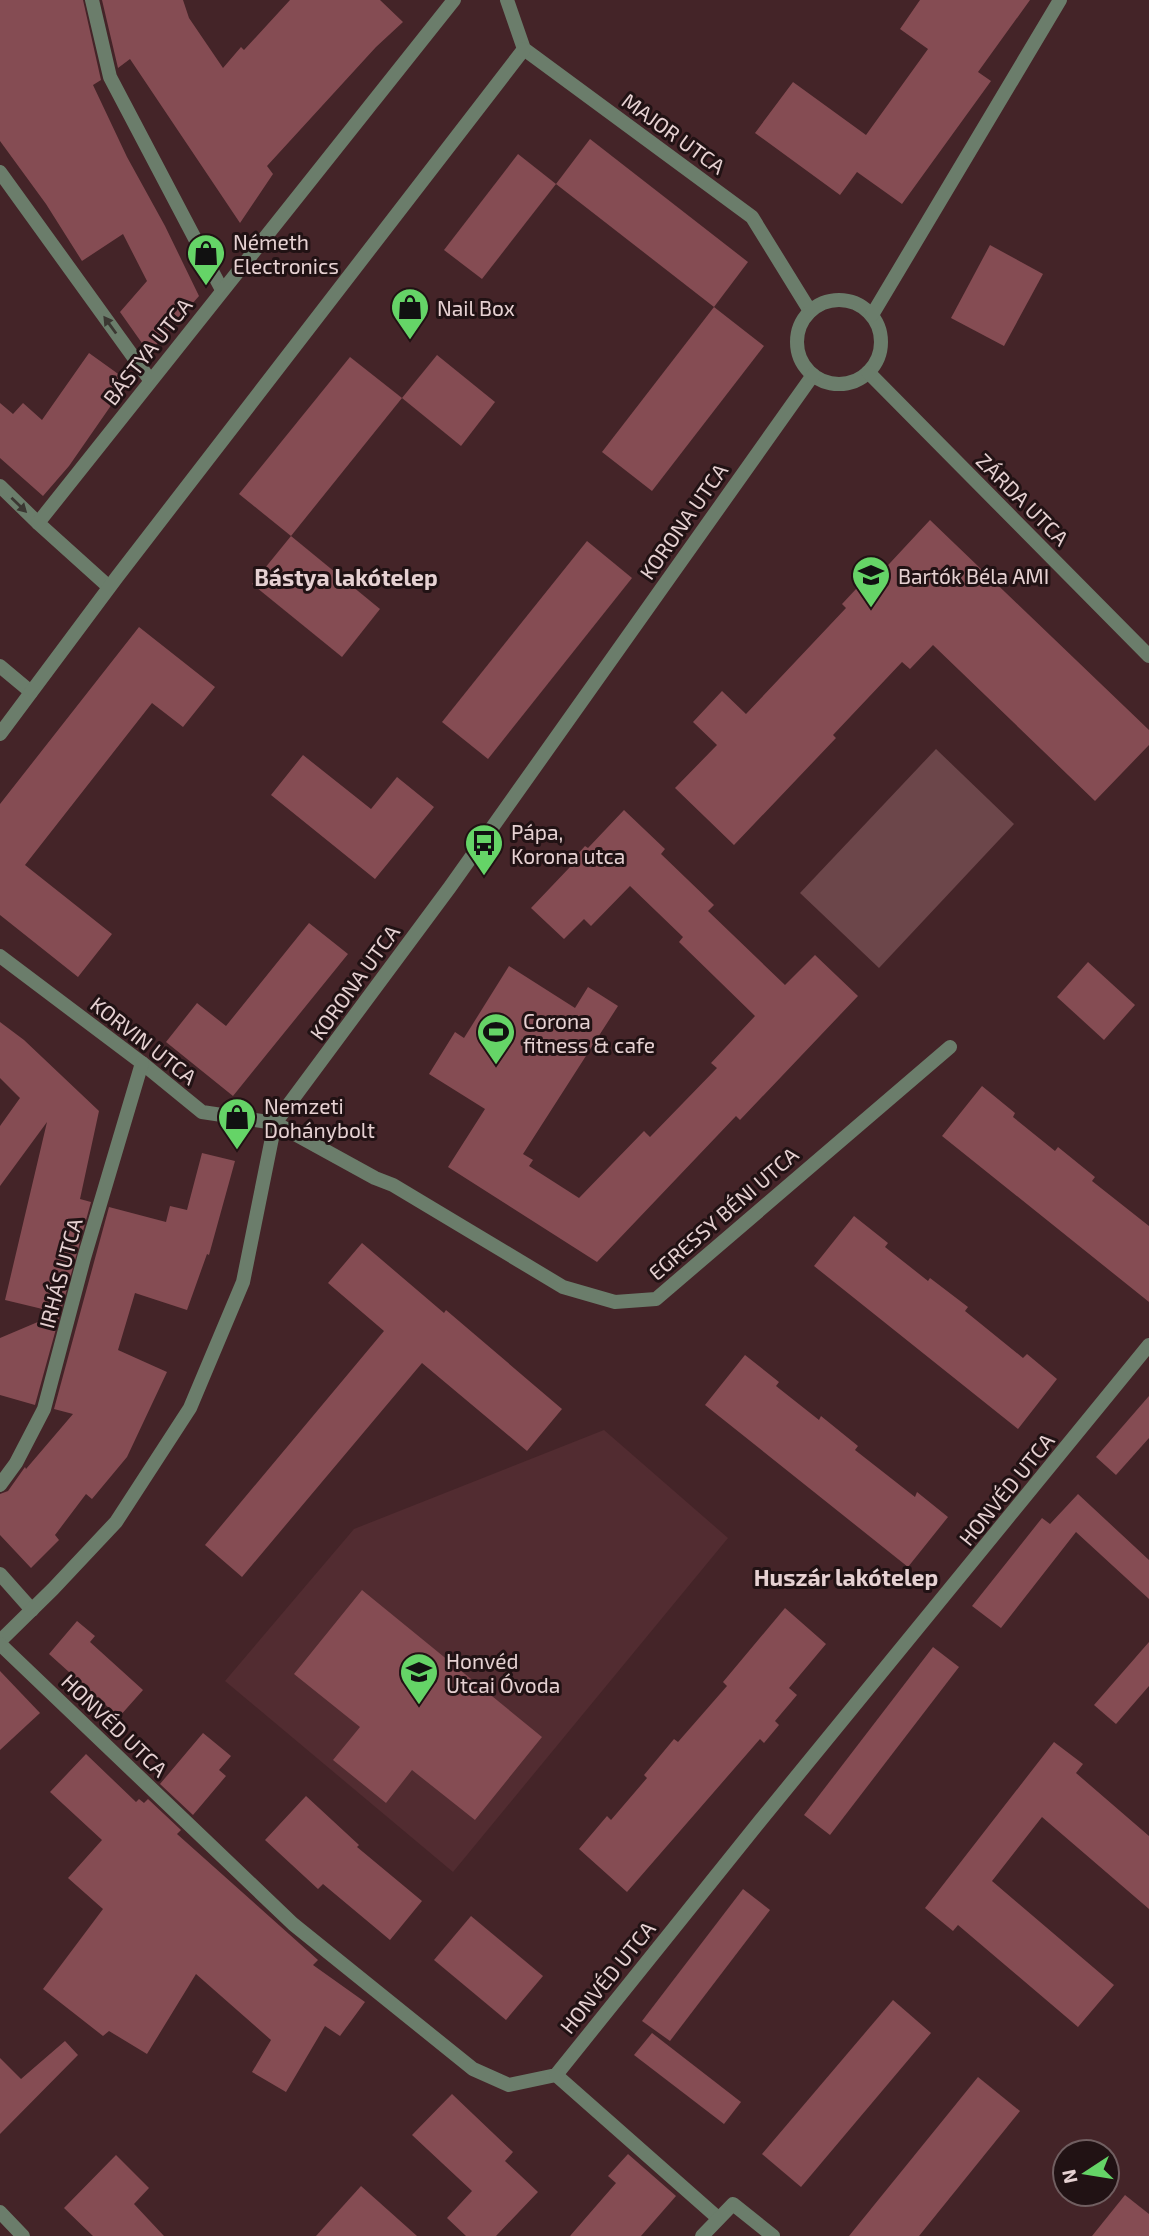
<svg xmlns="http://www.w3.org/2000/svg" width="1149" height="2236" viewBox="0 0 1149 2236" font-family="'Exo 2',sans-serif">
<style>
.built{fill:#522c31}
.pitch{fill:#6c464a}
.building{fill:#854c53}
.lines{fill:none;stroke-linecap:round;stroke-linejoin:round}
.minor{stroke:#6b7d6b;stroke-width:14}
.tertiary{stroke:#6b7d6b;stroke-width:14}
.oneway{fill:#3b3732}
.labels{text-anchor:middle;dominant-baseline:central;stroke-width:6;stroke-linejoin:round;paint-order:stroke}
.street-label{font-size:21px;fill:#e6d1d2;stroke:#211214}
.poi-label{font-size:21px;fill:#e6d1d2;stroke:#211214;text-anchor:start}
.neighbourhood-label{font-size:23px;font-weight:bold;fill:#e6d1d2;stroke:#211214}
</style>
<rect width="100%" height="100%" fill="#442428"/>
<path class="built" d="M604,1430L728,1538L453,1872L225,1681L354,1529Z"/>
<path class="pitch" d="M936,749L1014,824L879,968L800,893Z"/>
<g class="building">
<path d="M0,0H83L101,80L93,85L127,157L165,226L199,296L149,353L120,312L147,281L123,234L82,261L46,204L0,141Z"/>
<path d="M102,0H183L189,18L223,68L241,47L244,50L290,0H380L403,22L376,47L267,166L273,174L240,223L130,59L118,68Z"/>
<path d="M920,0H1030L978,72L991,81L902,204L857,172L840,195L755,133L793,82L866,135L928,49L900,29Z"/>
<path d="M590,139L748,262L714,307L556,184Z"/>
<path d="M518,154L556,184L482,279L444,250Z"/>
<path d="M990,245L1043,274L1004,346L951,318Z"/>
<path d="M714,307L764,346L652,491L602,452Z"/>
<path d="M89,353L128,381L69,466L43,496L0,458V403L13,414L23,403L42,420Z"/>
<path d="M437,355L495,402L461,446L402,398Z"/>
<path d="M350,357L402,398L291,536L239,494Z"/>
<path d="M930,520L1149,730V745L1095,801L933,645L910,669L902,662L833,735L836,738L734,845L675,788L717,745L693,722L722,691L746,714L846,608L842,604L872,572L877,577Z"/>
<path d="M291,536L380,609L342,657L252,584Z"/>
<path d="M587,541L632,578L488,759L442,722Z"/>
<path d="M139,627L215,687L183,727L152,703L25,865L112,934L78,977L0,915V804Z"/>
<path d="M303,755L371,809L397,777L434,807L375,879L271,795Z"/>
<path d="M624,810L665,849L661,854L714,905L708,911L785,985L815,955L858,996L740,1120L736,1116L597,1262L448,1167L485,1109L429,1074L455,1032L464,1038L509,966L575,1008L588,987L618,1006L523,1154L533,1160L529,1166L579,1198L644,1131L650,1137L717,1068L711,1063L755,1016L679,942L683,937L630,886L591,926L584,919L564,939L531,908L570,867L568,865L585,846L588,848Z"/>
<path d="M309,923L348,954L233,1096L166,1042L197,1003L226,1026Z"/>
<path d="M1088,962L1135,1005L1104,1040L1057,997Z"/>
<path d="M0,1022L24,1040L99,1111L80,1199L91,1202L35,1405L0,1395V1338L59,1313L5,1300L47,1122L0,1186V1126L20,1098L0,1078Z"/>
<path d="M982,1086L1015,1113L1013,1117L1055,1151L1058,1147L1095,1177L1092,1181L1149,1226V1302L942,1136Z"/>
<path d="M202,1153L235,1161L209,1255L207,1254L187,1310L135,1293L118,1350L167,1372L127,1457L92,1499L86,1494L55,1535L59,1540L31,1568L0,1535V1494L8,1491L25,1467L26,1469L73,1414L54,1409L109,1207L166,1222L170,1206L187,1210Z"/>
<path d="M854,1216L888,1243L885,1247L928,1281L930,1278L968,1307L965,1311L1023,1358L1027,1354L1057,1379L1018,1429L814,1266Z"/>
<path d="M362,1243L444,1313L446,1310L562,1409L527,1451L422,1363L242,1577L205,1545L384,1331L328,1283Z"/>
<path d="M745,1355L779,1382L776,1386L819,1420L821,1416L858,1446L855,1450L915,1497L917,1492L948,1517L908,1567L705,1405Z"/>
<path d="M1149,1396V1438L1116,1475L1096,1457Z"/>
<path d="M1078,1494L1149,1560V1599L1076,1532L1001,1628L972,1606L1042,1518L1050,1524Z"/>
<path d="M362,1590L542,1737L475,1820L412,1770L386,1803L333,1760L360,1727L294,1674Z"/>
<path d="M785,1608L826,1644L789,1688L797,1695L775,1721L779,1725L764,1743L760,1739L627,1892L579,1849L607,1816L611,1820L647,1778L644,1775L674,1739L678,1742L727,1686L723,1682Z"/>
<path d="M77,1621L95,1636L90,1642L143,1690L119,1717L49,1654Z"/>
<path d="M1149,1642V1686L1116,1724L1094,1705Z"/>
<path d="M933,1647L959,1667L830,1835L804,1815Z"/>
<path d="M0,1671L40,1713L0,1750Z"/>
<path d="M203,1733L231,1756L219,1770L226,1776L193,1815L160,1784Z"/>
<path d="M1054,1742L1083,1764L1076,1773L1149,1836V1909L1042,1817L992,1881L1114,1985L1078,2027L958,1925L953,1931L925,1908Z"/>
<path d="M86,1754L136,1802L139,1799L144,1803L148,1799L181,1830L177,1834L318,1960L313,1965L365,2002L340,2036L325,2026L286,2092L252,2072L271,2040L196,1974L147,2054L109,2031L103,2036L43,1989L103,1909L68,1878L102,1840L50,1792Z"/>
<path d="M306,1796L359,1845L357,1847L422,1901L390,1940L323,1884L318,1889L265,1840Z"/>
<path d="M743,1889L770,1910L670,2041L642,2021Z"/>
<path d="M471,1916L543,1976L506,2020L434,1960Z"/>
<path d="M893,2000L931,2033L801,2187L762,2154Z"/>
<path d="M652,2033L741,2102L724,2124L634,2055Z"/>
<path d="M65,2041L78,2055L0,2134V2058L21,2079Z"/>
<path d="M978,2077L1020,2111L919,2236H849Z"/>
<path d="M452,2094L513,2152L505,2161L538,2192L496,2236H466L447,2218L472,2191L412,2135Z"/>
<path d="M628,2154L676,2196L641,2236H570L616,2183L608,2176Z"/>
<path d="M116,2155L149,2188L134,2204L164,2236H93L64,2208Z"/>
<path d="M361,2186L417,2236H316Z"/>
<path d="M1125,2195L1149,2214V2236H1092Z"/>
</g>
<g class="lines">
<g class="minor">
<path d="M92,0L110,77L222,290"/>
<path d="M507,0L524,49L752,217L810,311"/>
<path d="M0,172L150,380"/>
<circle cx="839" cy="342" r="42"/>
<path d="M872,315L1060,0"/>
<path d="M868,372L1149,656"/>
<path d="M0,486L38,523"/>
<path d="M109,587L38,523L454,0"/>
<path d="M0,666L31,692"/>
<path d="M0,734L117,577L524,49"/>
<path d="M0,956L142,1063L202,1112L275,1123L375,1178L393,1185L563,1287L615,1302L656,1299L950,1047"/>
<path d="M0,1485L16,1463L44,1409L84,1258L142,1063"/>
<path d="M0,1574L32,1610"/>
<path d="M0,1641L53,1589L116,1522L190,1408L243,1282L275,1123L450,887L813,375"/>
<path d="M0,1644L293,1924L473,2069L509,2085L556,2075L760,1821L1149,1345"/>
<path d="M556,2075L718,2218"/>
<path d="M702,2236L733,2204L773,2236"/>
</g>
<path class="tertiary" d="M0,2212L23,2236"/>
</g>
<defs><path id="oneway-solid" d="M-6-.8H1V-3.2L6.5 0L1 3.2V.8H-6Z" transform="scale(1.75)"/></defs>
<g class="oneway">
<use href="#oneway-solid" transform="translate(110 325) rotate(-126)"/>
<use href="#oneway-solid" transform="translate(19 505) rotate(44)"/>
</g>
<defs>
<symbol id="shop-pin" viewBox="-11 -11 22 30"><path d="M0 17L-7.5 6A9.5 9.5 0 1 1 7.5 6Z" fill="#65d467" stroke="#211214"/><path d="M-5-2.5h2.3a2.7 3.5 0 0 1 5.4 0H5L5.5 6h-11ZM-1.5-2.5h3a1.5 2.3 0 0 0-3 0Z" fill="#111"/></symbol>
<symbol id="school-pin" viewBox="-11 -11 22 30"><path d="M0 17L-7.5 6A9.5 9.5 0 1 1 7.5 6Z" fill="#65d467" stroke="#211214"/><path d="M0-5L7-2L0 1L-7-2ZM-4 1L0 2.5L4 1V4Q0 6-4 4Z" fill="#111"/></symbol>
<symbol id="bus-pin" viewBox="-11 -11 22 30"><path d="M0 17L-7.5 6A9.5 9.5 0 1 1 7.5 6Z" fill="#65d467" stroke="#211214"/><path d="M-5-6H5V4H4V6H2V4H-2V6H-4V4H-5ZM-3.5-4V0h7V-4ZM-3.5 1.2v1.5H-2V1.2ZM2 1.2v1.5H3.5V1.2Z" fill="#111"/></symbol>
<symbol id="stadium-pin" viewBox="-11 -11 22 30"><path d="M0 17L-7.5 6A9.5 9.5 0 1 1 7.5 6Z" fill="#65d467" stroke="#211214"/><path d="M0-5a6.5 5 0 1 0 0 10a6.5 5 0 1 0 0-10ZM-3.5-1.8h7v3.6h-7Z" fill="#111"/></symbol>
</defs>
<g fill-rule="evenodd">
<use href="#shop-pin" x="184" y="231" width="44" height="60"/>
<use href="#shop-pin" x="388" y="285" width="44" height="60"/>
<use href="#school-pin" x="849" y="553" width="44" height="60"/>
<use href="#bus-pin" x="462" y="821" width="44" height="60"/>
<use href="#stadium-pin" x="474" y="1010" width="44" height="60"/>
<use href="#shop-pin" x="215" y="1095" width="44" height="60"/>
<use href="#school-pin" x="397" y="1650" width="44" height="60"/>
</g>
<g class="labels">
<g class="street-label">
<text transform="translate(674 133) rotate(36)">MAJOR UTCA</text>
<text transform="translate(147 351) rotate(-52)">BÁSTYA UTCA</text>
<text transform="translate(1023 499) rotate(45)">ZÁRDA UTCA</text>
<text transform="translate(683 521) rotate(-55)">KORONA UTCA</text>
<text transform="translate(354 982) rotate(-54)">KORONA UTCA</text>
<text transform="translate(144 1040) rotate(38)">KORVIN UTCA</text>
<text transform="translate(723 1213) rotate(-41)">EGRESSY BÉNI UTCA</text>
<text transform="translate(60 1273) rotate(-75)">IRHÁS UTCA</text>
<text transform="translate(1006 1489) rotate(-51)">HONVÉD UTCA</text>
<text transform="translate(115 1725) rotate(44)">HONVÉD UTCA</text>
<text transform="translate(607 1977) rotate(-51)">HONVÉD UTCA</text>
</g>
<g class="poi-label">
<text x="233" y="241">Németh<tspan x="233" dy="24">Electronics</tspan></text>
<text x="437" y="307">Nail Box</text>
<text x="898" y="575">Bartók Béla AMI</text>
<text x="511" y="831">Pápa,<tspan x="511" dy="24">Korona utca</tspan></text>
<text x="523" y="1020">Corona<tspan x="523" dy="24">fitness &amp; cafe</tspan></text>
<text x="264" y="1105">Nemzeti<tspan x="264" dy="24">Dohánybolt</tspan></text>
<text x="446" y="1660">Honvéd<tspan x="446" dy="24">Utcai Óvoda</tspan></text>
</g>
<g class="neighbourhood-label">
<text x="346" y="577">Bástya lakótelep</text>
<text x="846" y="1577">Huszár lakótelep</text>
</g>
</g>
<g transform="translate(1086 2173) rotate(258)"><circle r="33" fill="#211214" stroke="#705e60" stroke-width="2"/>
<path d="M0-5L12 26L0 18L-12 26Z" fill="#65d467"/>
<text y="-10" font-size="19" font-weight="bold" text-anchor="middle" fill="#e6d1d2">N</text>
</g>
</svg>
